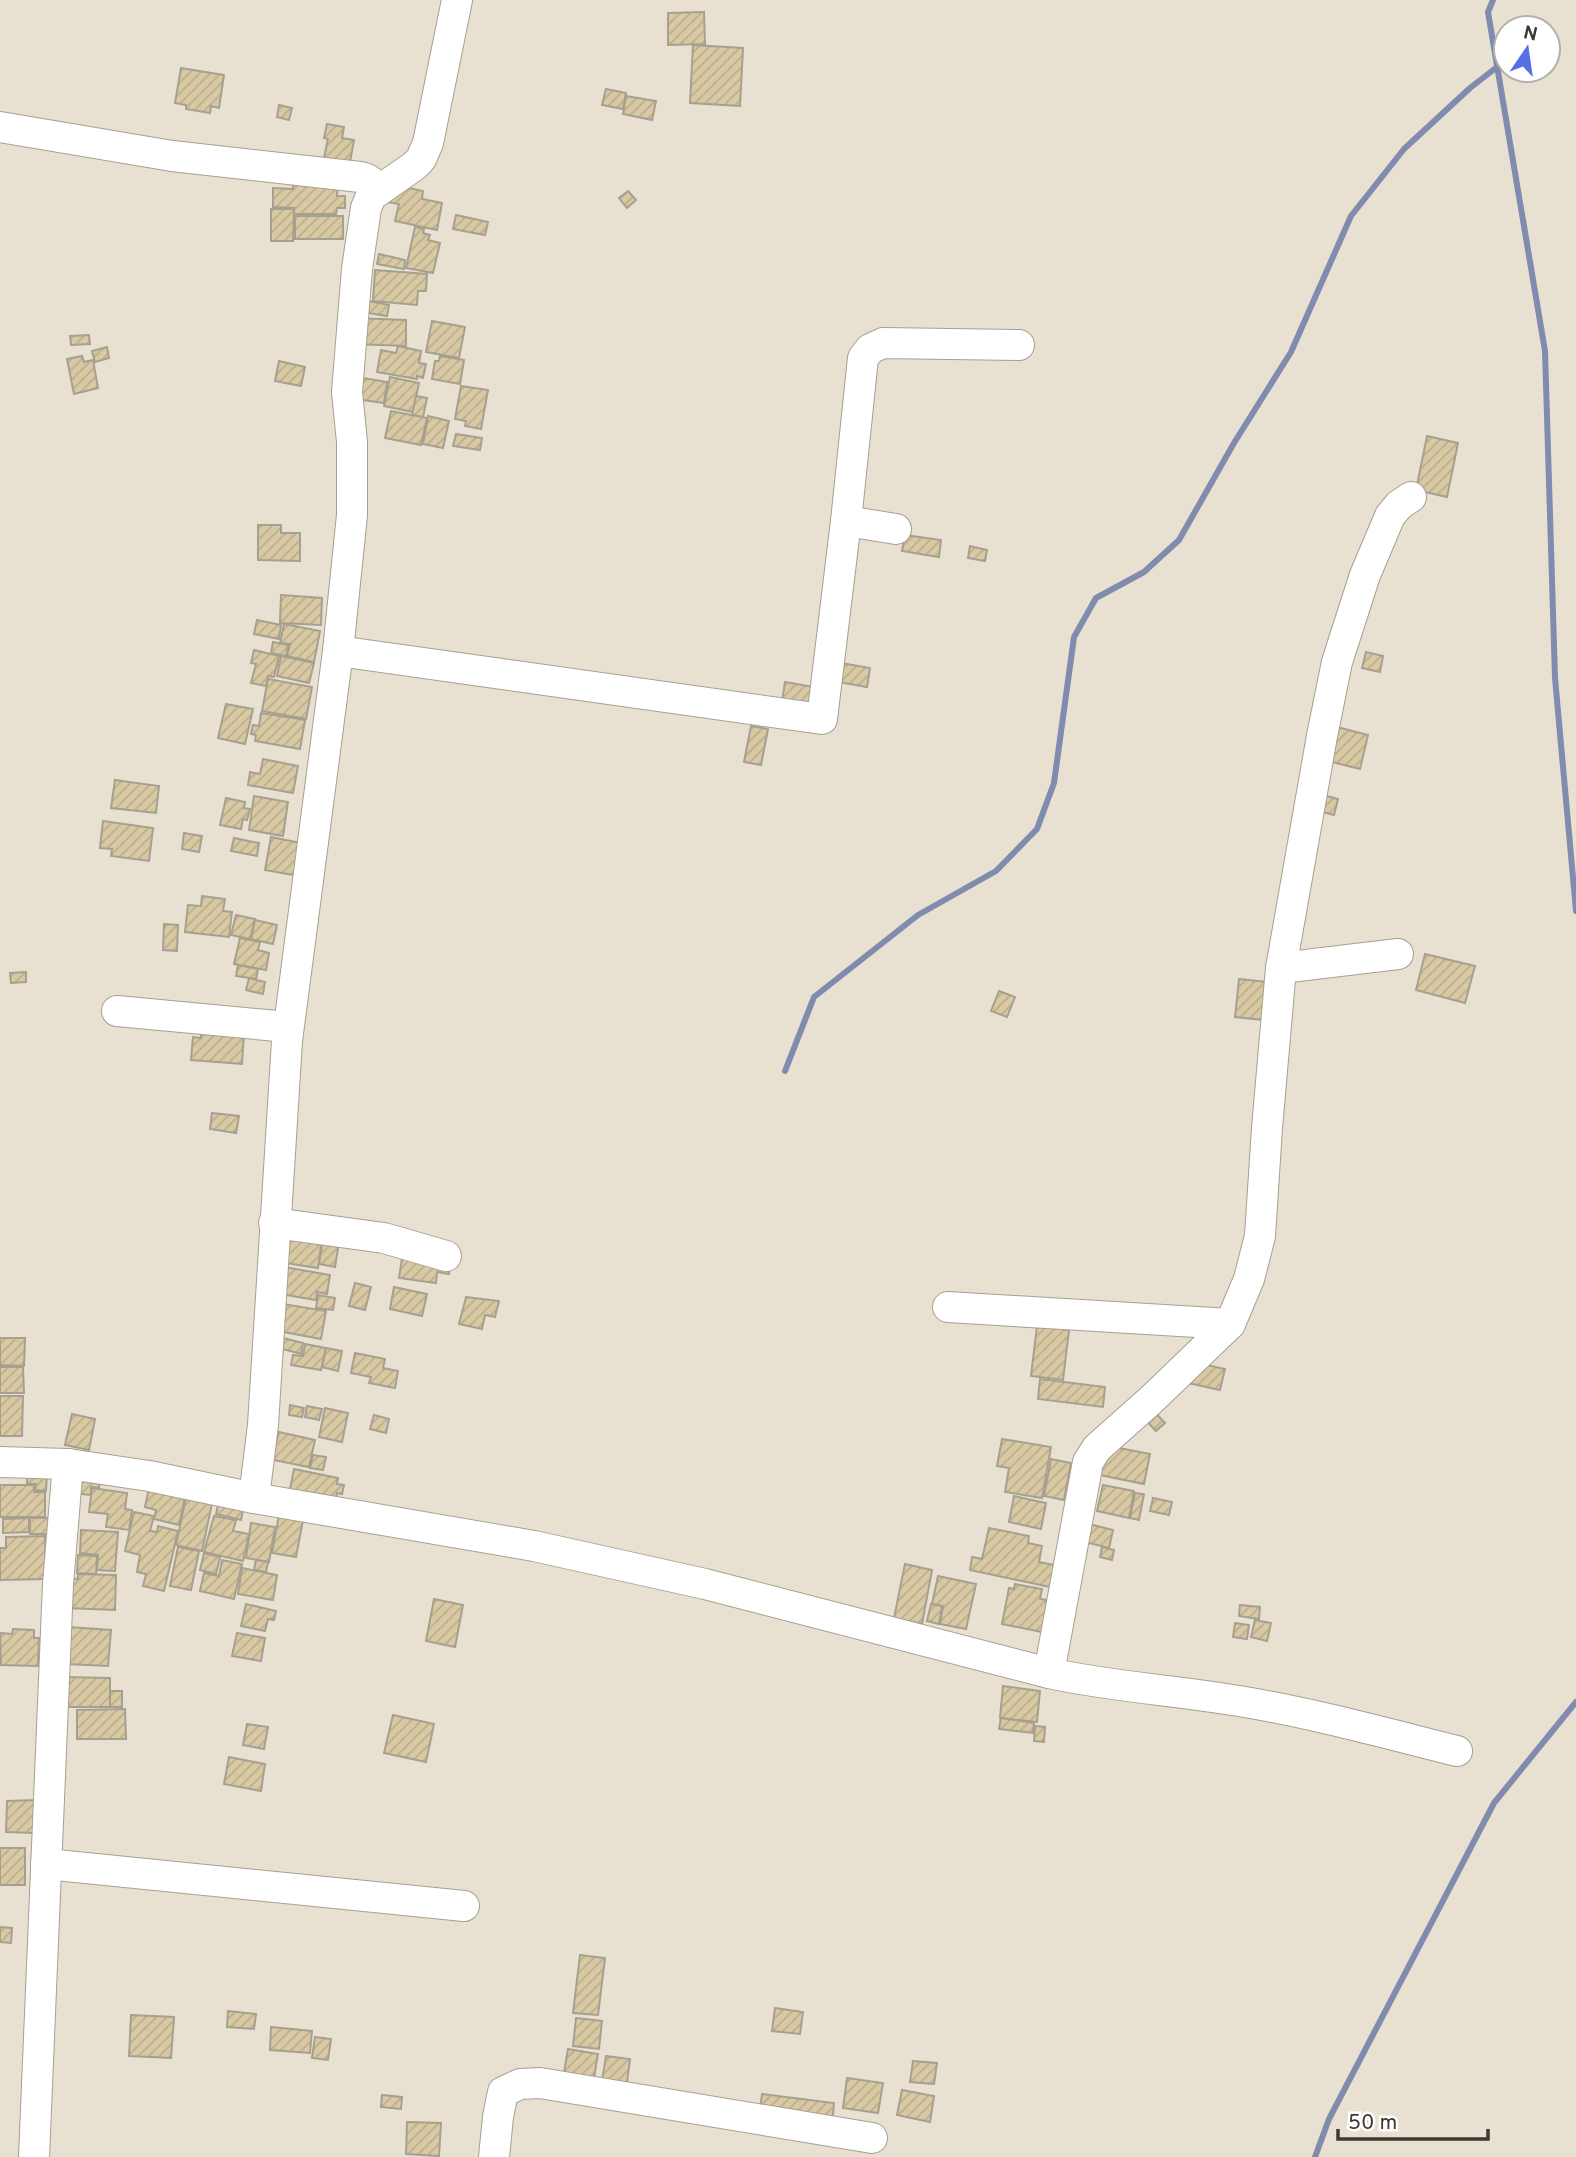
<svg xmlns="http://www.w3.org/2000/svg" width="1576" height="2157" viewBox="0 0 1576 2157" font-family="Overpass,sans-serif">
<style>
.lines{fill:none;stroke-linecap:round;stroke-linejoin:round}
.stream{stroke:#808bad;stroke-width:6}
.building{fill:url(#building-hatch);stroke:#a6a091;stroke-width:2}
.minor-casing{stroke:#a7a092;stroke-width:32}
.minor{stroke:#fff;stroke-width:30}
</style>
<defs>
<pattern id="building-hatch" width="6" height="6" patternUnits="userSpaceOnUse" patternTransform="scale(1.75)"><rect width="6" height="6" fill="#d9c9a3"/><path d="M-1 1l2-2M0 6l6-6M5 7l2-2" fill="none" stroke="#bbad8d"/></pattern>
</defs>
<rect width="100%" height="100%" fill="#e8e1d2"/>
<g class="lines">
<g class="stream">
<path d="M1493,0L1488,12L1545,351L1555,678L1576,911"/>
<path d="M785,1071L814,997L918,915L996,871L1037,829L1054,783L1074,637L1096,598L1144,572L1179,540L1234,443L1291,352L1351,216L1404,149L1470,88L1497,67"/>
<path d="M1315,2157L1329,2119L1494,1803L1576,1702"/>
</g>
</g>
<g class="building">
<path d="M704,12L705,44L668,45V13Z"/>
<path d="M693,45L743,48L740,106L690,103Z"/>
<path d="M181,68L224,75L219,108L211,106L210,113L186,109V105L175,103Z"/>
<path d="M606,89L626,93L623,109L602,105Z"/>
<path d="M626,96L656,101L652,120L623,114Z"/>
<path d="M279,105L292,108L289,120L277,117Z"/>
<path d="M327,124L344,127L342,138L354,140L348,173L322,167L328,139L324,138Z"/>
<path d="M293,179L338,180L337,196H345V208H337L336,214H294V208L273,207V188L293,189Z"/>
<path d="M391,184L423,191L422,199L442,203L437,230L395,221L399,204L387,202Z"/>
<path d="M628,191L636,200L627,208L619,198Z"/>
<path d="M271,209H294L293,241H271Z"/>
<path d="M456,215L488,222L485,235L453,229Z"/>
<rect x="295" y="216" width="48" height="23"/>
<path d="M415,227L424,229L423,233L430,235L428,240L440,243L433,273L406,268Z"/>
<path d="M379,254L405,260L404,269L377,264Z"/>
<path d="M375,270L427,274L426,291H418L417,305L373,301Z"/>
<path d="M364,300L389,305L387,316L362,312Z"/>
<path d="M355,318L406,320V346L354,344Z"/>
<path d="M432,321L465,327L459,358L426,352Z"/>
<path d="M89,335L90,344L71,345L70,336Z"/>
<path d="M398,346L421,351L419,363L426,364L423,378L417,376V379L377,372L381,350L396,353Z"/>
<path d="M107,347L109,358L95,362L92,351Z"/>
<path d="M82,356L84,362L93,360L98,388L74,394L67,359Z"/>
<path d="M440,356L464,360L460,384L432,379L435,361H439Z"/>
<path d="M279,361L305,367L301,386L275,381Z"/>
<path d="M351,376L387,382L384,403L348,398Z"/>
<path d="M390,377L419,383L413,412L384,406Z"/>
<path d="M461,386L488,390L481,429L465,426L466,421L455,419Z"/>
<path d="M416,396L427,398L423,417L412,415Z"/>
<path d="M391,411L427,418L421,445L385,438Z"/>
<path d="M428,416L449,421L443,448L423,444Z"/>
<path d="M456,434L482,438L480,450L453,446Z"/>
<path d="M1427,436L1458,443L1447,497L1416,490Z"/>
<path d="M258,525H281V533H300V561L258,560Z"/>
<path d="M905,535L941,540L939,557L902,551Z"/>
<path d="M970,546L987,550L985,561L968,558Z"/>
<path d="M281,595L322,598L321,625L280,623Z"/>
<path d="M257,620L281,625L279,639L254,634Z"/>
<path d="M284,624L320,631L314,662L287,656L290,644L280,643Z"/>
<path d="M273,642L288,645L286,656L271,653Z"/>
<path d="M254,650L279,656L274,677L268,676L266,686L251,683L256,664L251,663Z"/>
<path d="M1366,652L1383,656L1380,672L1362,668Z"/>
<path d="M281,656L314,663L309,683L277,676Z"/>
<path d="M841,663L870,668L867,687L838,682Z"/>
<path d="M268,679L312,687L306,719L262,711Z"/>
<path d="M785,682L814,687L811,706L782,701Z"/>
<path d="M226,704L253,709L245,744L218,738Z"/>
<path d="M261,713L305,720L300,749L255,741L256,735L251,734L253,725L259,726Z"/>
<path d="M751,726L768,729L761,765L744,762Z"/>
<path d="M1333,726L1368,735L1360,769L1324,760Z"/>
<path d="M263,759L298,766L293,793L248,785L250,772L260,774Z"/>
<path d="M115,780L159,786L156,813L111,808Z"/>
<path d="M1323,795L1338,799L1334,815L1319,811Z"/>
<path d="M254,796L288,802L283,836L249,830Z"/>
<path d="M226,798L245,802L244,808L250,809L247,820L243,819L241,829L220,825Z"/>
<path d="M103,821L153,828L149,861L111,856L112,849L100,848Z"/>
<path d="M184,833L202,836L199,852L182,849Z"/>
<path d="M271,837L306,844L299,876L265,870Z"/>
<path d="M234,838L259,843L257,856L231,851Z"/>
<path d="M202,896L225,899L223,911L232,912L229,937L185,932L188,905L201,906Z"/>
<path d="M236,915L255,919L250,939L231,935Z"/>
<path d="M255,920L277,925L273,944L251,939Z"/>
<path d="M164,924L178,925L177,951L163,950Z"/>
<path d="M240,938L260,942L258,950L269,953L266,970L234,964Z"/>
<path d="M1425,954L1475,966L1465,1003L1416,990Z"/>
<path d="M238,965L258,969L256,979L236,976Z"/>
<path d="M26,972V982L11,983L10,973Z"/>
<path d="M249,978L265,982L263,994L246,990Z"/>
<path d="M1239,979L1276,983L1272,1021L1235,1017Z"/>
<path d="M999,991L1015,997L1007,1017L991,1011Z"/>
<path d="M201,1030L244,1033L242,1064L191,1060L193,1037L201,1038Z"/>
<path d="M212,1113L239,1116L236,1133L210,1129Z"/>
<path d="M284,1233L322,1239L318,1268L279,1262Z"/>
<path d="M323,1239L339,1242L335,1267L319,1264Z"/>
<path d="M403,1252L451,1259L449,1274L437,1272L436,1283L399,1278Z"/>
<path d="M284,1267L330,1275L327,1294L317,1292L316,1300L280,1294Z"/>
<path d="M355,1283L371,1287L365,1310L349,1306Z"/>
<path d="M394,1287L427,1294L422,1316L390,1309Z"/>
<path d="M318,1295L335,1298L333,1310L316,1308Z"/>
<path d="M466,1297L499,1301L495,1317L485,1315L482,1329L459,1324Z"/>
<path d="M283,1304L326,1311L321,1339L278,1331Z"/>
<path d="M1037,1326L1069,1330L1063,1380L1031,1376Z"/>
<path d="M275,1336L303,1343L301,1354L283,1349L282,1356Z"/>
<path d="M0,1338H25L24,1366L0,1365Z"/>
<path d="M305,1344L326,1348L321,1370L291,1365L293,1355L303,1356Z"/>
<path d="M326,1348L342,1351L338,1371L322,1367Z"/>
<path d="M355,1353L385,1359L383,1368L398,1371L395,1388L369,1383L371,1377L351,1373Z"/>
<path d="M1193,1362L1225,1369L1220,1390L1188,1383Z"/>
<path d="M0,1367H23L24,1393H0Z"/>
<path d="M1040,1379L1105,1387L1103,1407L1038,1399Z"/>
<path d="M0,1396H23L22,1436H0Z"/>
<path d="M290,1405L304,1408L302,1417L289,1415Z"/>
<path d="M307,1406L322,1409L319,1420L305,1417Z"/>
<path d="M325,1408L348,1413L342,1442L319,1437Z"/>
<path d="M1151,1408L1165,1423L1156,1431L1142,1416Z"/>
<path d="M72,1414L95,1419L89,1450L65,1445Z"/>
<path d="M374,1415L389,1419L386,1433L370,1429Z"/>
<path d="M279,1432L315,1440L309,1467L273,1460L266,1440L276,1443Z"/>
<path d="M1002,1439L1051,1447L1042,1498L1005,1492L1009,1468L997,1466Z"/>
<path d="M1109,1446L1150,1454L1144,1484L1095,1474Z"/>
<path d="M313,1455L326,1457L323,1470L310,1468Z"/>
<path d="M1051,1459L1071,1463L1064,1500L1044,1496Z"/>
<path d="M294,1469L338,1478L337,1484L344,1485L342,1494L337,1493L335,1504L289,1494Z"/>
<path d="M27,1473L47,1474L46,1491L35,1490L36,1484H27Z"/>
<path d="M71,1478L100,1480L99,1488L91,1487V1495L70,1493Z"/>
<path d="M150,1483L186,1492L179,1525L154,1519L156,1510L145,1507Z"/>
<path d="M0,1485H34V1492H45V1517H0Z"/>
<path d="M1103,1485L1134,1491L1129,1518L1097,1511Z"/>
<path d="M92,1488L127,1493L125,1509L132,1510L129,1530L106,1527L108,1514L89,1512Z"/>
<path d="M188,1488L214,1494L202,1551L176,1545Z"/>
<path d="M1135,1493L1144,1494L1139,1520L1130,1518Z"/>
<path d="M220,1496L245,1501L241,1520L216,1514Z"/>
<path d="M1014,1496L1046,1503L1041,1529L1009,1522Z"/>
<path d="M1153,1498L1172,1502L1169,1515L1150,1511Z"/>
<path d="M134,1512L154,1516L150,1531L157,1532L158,1526L178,1531L164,1591L143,1586L146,1574L137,1572L140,1555L125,1551Z"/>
<path d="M279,1515L303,1520L296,1557L272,1553Z"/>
<path d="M214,1516L236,1520L233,1531L249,1534L243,1561L204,1552Z"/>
<path d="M29,1518V1532L3,1533V1519Z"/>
<rect x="30" y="1518" width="18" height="16"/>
<path d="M251,1523L275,1527L269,1562L246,1558Z"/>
<path d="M1085,1523L1113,1530L1109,1548L1081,1541Z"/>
<path d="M989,1528L1029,1536L1028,1543L1042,1546L1039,1562L1054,1565L1050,1587L970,1570L972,1557L982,1559Z"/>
<path d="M81,1530L118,1532L115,1571L97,1570L98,1555L80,1553Z"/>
<path d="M45,1536L46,1579L0,1580V1548H6V1537Z"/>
<path d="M178,1547L199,1551L191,1590L170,1586Z"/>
<path d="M1102,1547L1114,1550L1112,1560L1100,1557Z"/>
<path d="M204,1553L220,1557L216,1574L200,1570Z"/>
<path d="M78,1555L97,1556L96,1574L77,1573Z"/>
<path d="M222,1560L242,1564L234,1599L200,1591L204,1573L219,1576Z"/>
<path d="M256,1560L268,1562L266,1572L254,1570Z"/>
<path d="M905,1564L932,1570L922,1624L894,1618Z"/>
<path d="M242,1568L277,1575L273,1600L238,1594Z"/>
<path d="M78,1574L116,1575L115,1610L65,1608L66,1578L78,1579Z"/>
<path d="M938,1576L976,1584L966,1629L940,1624L943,1606L932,1604Z"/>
<path d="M1015,1584L1042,1589L1040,1599L1047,1600L1042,1632L1002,1624L1009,1588L1014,1589Z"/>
<path d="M434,1599L463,1605L455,1647L426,1641Z"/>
<path d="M246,1604L276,1611L274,1620L268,1619L265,1631L241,1626Z"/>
<path d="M931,1604L942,1606L939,1624L927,1621Z"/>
<path d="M1240,1605L1260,1607L1259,1619L1239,1616Z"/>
<path d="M1255,1620L1271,1623L1267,1641L1251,1637Z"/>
<path d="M1235,1623L1249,1625L1247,1639L1233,1637Z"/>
<path d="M69,1627L111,1630L108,1666L66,1664Z"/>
<path d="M13,1629L34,1630V1638H39L38,1666L1,1665L0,1633L12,1634Z"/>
<path d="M237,1633L265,1638L261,1661L232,1656Z"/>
<path d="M65,1677L110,1678V1707H65Z"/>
<path d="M1003,1686L1040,1691L1037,1722L1000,1718Z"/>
<rect x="110" y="1691" width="12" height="16"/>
<path d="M125,1709L126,1739H77V1710Z"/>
<path d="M393,1715L434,1724L426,1762L384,1753Z"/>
<path d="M1001,1718L1034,1723L1033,1733L999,1729Z"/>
<path d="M247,1724L268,1727L264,1749L243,1745Z"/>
<path d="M1035,1726L1045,1727L1044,1742L1034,1741Z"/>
<path d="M229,1757L265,1764L261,1791L224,1784Z"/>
<path d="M36,1800L35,1833L6,1832L7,1801Z"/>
<rect x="0" y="1848" width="25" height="37"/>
<path d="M0,1927L12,1928L11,1943L0,1942Z"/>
<path d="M580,1955L605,1958L598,2015L573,2013Z"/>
<path d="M775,2008L803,2012L800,2034L772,2031Z"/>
<path d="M228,2011L256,2014L254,2029L227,2027Z"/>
<path d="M131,2015L174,2017L171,2058L129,2056Z"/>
<path d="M576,2018L602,2021L599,2049L573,2046Z"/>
<path d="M271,2027L312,2031L310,2053L270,2050Z"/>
<path d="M315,2037L331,2039L328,2060L312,2058Z"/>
<path d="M568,2049L598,2054L593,2084L563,2078Z"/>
<path d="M606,2056L630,2059L626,2090L601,2087Z"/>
<path d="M913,2061L937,2063L934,2084L910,2082Z"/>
<path d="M847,2078L883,2083L878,2113L843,2108Z"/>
<path d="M902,2090L934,2096L930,2122L897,2115Z"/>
<path d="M762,2094L834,2103L832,2126L759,2117Z"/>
<path d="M382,2095L402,2097L401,2109L381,2107Z"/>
<path d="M407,2122L441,2123L439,2156L406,2154Z"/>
</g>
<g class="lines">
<defs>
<g id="minor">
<path d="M0,127L172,156L360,177L367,179L381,189"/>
<path d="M846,521L863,358L870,349L883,343L1019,345"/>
<path d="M338,651L822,719L846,521L896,529"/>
<path d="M1281,968L1398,954"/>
<path d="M117,1011L288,1027"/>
<path d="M274,1223L384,1238L446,1256"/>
<path d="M948,1307L1230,1324"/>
<path d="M0,1462L68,1464L149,1476L254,1498L534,1546L705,1584L1049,1673C1112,1687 1175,1690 1239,1701C1312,1713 1385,1733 1457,1751"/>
<path d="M254,1498L263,1425L287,1041L338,651L352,515V442L347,392L357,269L366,208L371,196L414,166L421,159L428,143L457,0"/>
<path d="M1049,1673L1088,1462L1097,1448L1151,1400L1230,1324L1249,1279L1260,1236L1267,1128L1281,968L1322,736L1337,662L1365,575L1390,516L1399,505L1411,497"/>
<path d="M46,1864L464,1906"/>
<path d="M34,2157L58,1584L68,1464"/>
<path d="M494,2157L498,2117L503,2092L520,2084L540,2083L872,2138"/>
</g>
</defs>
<use href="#minor" class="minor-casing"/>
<use href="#minor" class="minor"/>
</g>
<g transform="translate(1527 49) rotate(13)"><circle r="33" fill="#ffffff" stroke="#b1b0ad" stroke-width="2"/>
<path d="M0-5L12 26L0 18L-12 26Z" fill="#5770e6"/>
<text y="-10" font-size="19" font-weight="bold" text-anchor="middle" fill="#3c3933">N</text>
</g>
<path d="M1338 2129v10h150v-10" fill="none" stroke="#3c3933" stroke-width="3.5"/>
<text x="1348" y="2129" font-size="21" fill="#3c3933" stroke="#ffffff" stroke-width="5" paint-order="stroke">50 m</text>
</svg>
